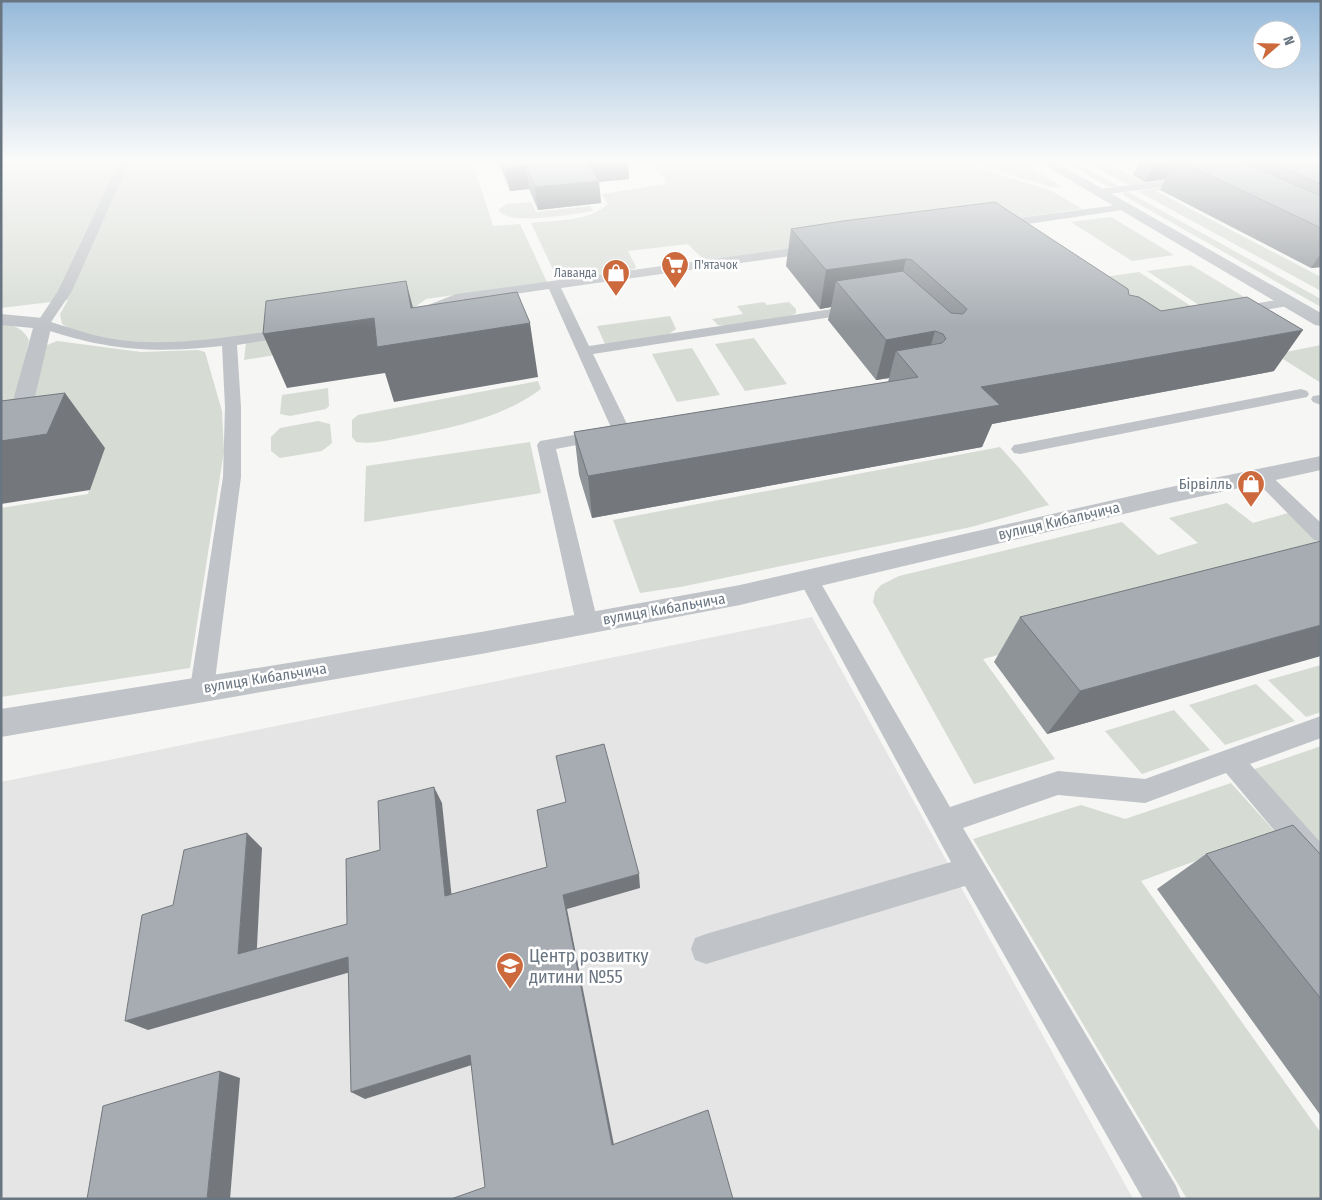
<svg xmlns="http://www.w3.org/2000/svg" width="1322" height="1200" viewBox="0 0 1322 1200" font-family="'Fira Sans Condensed',sans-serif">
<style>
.built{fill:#e4e5e4}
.green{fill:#d6dbd4}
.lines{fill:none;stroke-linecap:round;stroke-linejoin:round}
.service{fill:#c0c3c7;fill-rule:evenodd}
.minor{fill:#c0c3c7;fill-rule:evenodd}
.tertiary{fill:#c0c3c7;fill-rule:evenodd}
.wall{fill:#8f9499}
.shaded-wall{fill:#74787d}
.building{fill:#a6acb2;stroke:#74787d}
.labels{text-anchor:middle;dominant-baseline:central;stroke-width:5;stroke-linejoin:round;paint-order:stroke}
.far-poi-label{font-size:12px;fill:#697581;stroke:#fff;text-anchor:start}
.poi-label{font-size:15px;fill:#697581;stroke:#fff;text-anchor:end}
.street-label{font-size:15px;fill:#697581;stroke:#fff}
.near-poi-label{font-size:18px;fill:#697581;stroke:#fff;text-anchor:start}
</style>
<rect width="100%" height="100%" fill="#f6f6f4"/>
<path class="built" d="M812,617L1133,1199H1V782Z"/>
<g class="green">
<path d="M16,160H472L493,226L520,224L547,282L426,299L407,313L212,341L175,344L112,340L70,329L62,324L60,314L68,300L1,308V161Z"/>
<path d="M649,160H952L1052,191L1082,209L708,260L702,258L688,244L628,251L636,267L634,269L558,280L531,223C556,220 588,222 608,204L602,194L665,184V180Z"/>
<path d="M961,160H1018L1062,187L1054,188Z"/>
<path d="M1061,160H1071L1120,187L1107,186Z"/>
<path d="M1082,160H1101L1139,180L1177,175L1199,177L1130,186Z"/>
<path d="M1208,182L1198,185L1156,191L1321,277V291L1137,191Z"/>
<path d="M1125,192H1128L1321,299V307L1123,195Z"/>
<path d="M531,202L536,212L590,206L593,211C573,214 511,226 499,211V209L507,204Z"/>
<path d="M1111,217L1174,255L1132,261L1071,222Z"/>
<path d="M1191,265L1251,301L1205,309L1147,271Z"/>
<path d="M1139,272L1197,310L1123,322L1069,282Z"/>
<path d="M764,302L767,305L789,302L796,309V313L790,316L726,326L718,325L712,319L743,314L737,306Z"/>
<path d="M670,316L676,329L669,334L605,344L597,326Z"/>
<path d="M1,322C14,326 23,328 29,340L10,424L1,426Z"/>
<path d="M350,327L275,355L244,360L246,343Z"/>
<path d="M754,338L787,384L745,391L715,344Z"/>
<path d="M57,341L141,352L198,350L205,352L222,411L224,451L190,668L1,697V508L88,494L101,446L26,422L45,346Z"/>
<path d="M1321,345V383L1283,359L1286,352Z"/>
<path d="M692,348L720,395L677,402L652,354Z"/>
<path d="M538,381L541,389C504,417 454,427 410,436C392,439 374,445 356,442L352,437V420L358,415Z"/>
<path d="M328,388L329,406L326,409L290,416L280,414L282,395Z"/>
<path d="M318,421L330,424L332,443L322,451L280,458L271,451V437L280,428Z"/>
<path d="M530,442L541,493L364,522L366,466Z"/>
<path d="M1000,447L1020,469L1049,505L971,527L680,587L640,593L613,520Z"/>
<path d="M1227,503L1253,523L1288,513L1321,546L1298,576L983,659L1055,759L974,784L873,602L875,592L881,585L899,576L1122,522L1158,555L1198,543L1169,518Z"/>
<path d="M1321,665V712L1306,717L1268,680Z"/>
<path d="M1256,684L1295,721L1225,745L1189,705Z"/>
<path d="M1174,710L1210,750L1142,774L1105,731Z"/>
<path d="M1321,746V845L1252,770Z"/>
<path d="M1231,783L1321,883L1236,846L1141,881L1321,1133V1199H1187L973,839L1081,805L1125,819Z"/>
</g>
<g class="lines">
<g class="service">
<path d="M120,160H130L72,291L51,322C70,328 88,334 107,338C169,349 233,336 294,328L299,329L301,332L299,335L294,336L237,345L241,407V477L214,688L210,695L202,698L194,695L190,688L223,477L225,407L222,346C153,354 104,350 38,327L36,324L58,291Z"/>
<path d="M1191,178L1196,181L1195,183L1099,195L1094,192L1099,189Z"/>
<path d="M1125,204L1129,205L1131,207L1129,209L995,229L989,225L995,221Z"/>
<path d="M816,245L822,249L820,252L561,288L589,346L858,305L865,309L858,313L593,354L628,426L643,423L649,424L651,428L649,432L622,437L616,436L613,432L549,289L459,302L418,318L411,314L413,311L456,294Z"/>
<path d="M1289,298L1296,302L1294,305L1235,315L1228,311L1235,307Z"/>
<path d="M1301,389L1307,391L1309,394L1307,397L1020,454L1014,453L1011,449L1014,445L1020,444Z"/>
<path d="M1321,395V405L1313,402L1311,399L1313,396Z"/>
<path d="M602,430L608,431L611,435L608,439L556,449L598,623L595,629L587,631L579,629L576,623L537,445L540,441L546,440Z"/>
<path d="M1261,470L1267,472L1321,523V542L1314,540L1255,480L1252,476L1255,472Z"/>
<path d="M808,570L815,573L950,807L1058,771L1145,779L1321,716V738L1250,764L1321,843V878L1311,874L1226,773L1145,803L1058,795L963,828L1176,1186L1181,1199H1143L965,886L706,964L695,960L691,949L695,938L706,934L951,862L798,578L801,573Z"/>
</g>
<g class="minor">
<path d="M1,314L43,318L50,320L52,324L26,435L23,440L1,444V430H5L33,328L1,325Z"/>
<path d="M1321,456V470L1166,504L740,605L481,654L1,737V709L481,632L740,585L1166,488Z"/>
</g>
<path class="tertiary" d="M1036,160H1052L1321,313V326L1315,325Z"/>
</g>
<g class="wall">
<path d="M498,160H628L629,179L599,182L601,203L538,210L529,189L510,191Z"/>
<path d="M1140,160H1321V267L1311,268L1160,190L1165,179L1145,182L1133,175Z"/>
<path d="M791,229L1129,295L1161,311L1274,371L992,424L982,447L592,518L579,475L574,432L888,382L889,378L876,380L828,320L831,307L820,309L786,266Z"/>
<path d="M1020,617L1256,674L1047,734L994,662Z"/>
<path d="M1206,854L1321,855V1116L1157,889Z"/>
</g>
<g class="shaded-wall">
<path d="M601,160H628L629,179L599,182L601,203L538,210L535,187L586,161Z"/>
<path d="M1155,160H1174L1165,179L1145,182Z"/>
<path d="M526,166L529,189L510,191L506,168Z"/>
<path d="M1321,253V267L1311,268Z"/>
<path d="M906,259L897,297L836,281L831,307L820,309L826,270Z"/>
<path d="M406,281L420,334L530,323L538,377L394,402L385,373L287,388L263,334Z"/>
<path d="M1303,330L1274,371L992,424L982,447L592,518L588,476L981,387Z"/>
<path d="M935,331L923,372L896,351L889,378L876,380L886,340Z"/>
<path d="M65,393L105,448L90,490L1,504V441Z"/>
<path d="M1321,625V656L1047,734L1080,691Z"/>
<path d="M434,787L442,803L453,909L445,896Z"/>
<path d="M247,833L262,848L256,966L238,954Z"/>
<path d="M639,874L640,888L567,909L615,1150L612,1145L563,895Z"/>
<path d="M348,957L361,969L148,1030L125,1021Z"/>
<path d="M470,1055L478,1063L365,1099L351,1092Z"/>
<path d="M220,1071L240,1078L230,1199H207Z"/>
</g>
<g class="building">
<path d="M503,160H601L586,161L599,181L535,187L526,166L506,168Z"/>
<path d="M1178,160H1239L1321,196V228Z"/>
<path d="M1264,160H1321V184Z"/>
<path d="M995,202L1128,289L1129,295L1139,297L1161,311L1247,297L1303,330L981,387L1000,405L588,476L574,432L918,377L896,351L942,343L946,339L943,334L935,331L886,340L836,281L903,271L951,313L963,314L967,309L912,260L906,259L826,270L791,229L843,221Z"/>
<path d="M406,281L411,308L517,292L530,323L377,347L374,318L263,334L266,301Z"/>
<path d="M65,393L47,434L1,441V401Z"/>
<path d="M1321,541V625L1080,691L1020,617Z"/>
<path d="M604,744L639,874L563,895L612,1145L708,1110L733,1199H451L485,1187L470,1055L351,1092L348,957L125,1021L142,915L173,905L184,850L247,833L238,954L347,924L346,859L380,850L378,801L434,787L445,896L547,867L537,810L566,802L556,756Z"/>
<path d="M1293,825L1321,855V999L1206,854Z"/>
<path d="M220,1071L207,1199H87L103,1106Z"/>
</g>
<linearGradient id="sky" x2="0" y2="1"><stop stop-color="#95b9da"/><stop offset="0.49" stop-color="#fbfbfa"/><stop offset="1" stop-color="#fbfbfa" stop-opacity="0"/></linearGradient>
<rect width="1322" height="328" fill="url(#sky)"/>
<defs>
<symbol id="supermarket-pin" viewBox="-11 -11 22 30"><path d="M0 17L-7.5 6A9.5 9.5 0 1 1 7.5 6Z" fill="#cd6a3d" stroke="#fff"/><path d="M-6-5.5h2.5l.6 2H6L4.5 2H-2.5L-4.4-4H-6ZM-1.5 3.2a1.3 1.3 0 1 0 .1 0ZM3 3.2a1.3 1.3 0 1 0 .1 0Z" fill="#fff"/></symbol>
<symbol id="shop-pin" viewBox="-11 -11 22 30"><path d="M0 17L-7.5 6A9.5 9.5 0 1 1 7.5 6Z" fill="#cd6a3d" stroke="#fff"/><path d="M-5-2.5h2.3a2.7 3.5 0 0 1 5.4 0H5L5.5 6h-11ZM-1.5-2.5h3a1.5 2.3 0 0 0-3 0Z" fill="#fff"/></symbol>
<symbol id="school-pin" viewBox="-11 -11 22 30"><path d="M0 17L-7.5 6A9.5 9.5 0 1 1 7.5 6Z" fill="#cd6a3d" stroke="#fff"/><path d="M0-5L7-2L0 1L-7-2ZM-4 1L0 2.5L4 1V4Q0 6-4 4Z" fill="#fff"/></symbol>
</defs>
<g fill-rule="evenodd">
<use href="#supermarket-pin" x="659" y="249" width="32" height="43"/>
<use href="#shop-pin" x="600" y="257" width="32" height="43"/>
<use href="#shop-pin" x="1235" y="468" width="32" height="43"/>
<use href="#school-pin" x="494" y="950" width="32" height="43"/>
</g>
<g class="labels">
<g class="far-poi-label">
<text x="694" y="265">П'ятачок</text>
<text x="597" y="273" text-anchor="end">Лаванда</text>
</g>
<g class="poi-label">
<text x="1232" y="484">Бірвілль</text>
</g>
<g class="street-label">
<text transform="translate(1059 521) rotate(-13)">вулиця Кибальчича</text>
<text transform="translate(664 609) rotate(-10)">вулиця Кибальчича</text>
<text transform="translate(265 678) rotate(-9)">вулиця Кибальчича</text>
</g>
<g class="near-poi-label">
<text x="529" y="956">Центр розвитку<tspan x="529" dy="21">дитини №55</tspan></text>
</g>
</g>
<rect width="1322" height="1200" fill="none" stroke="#697581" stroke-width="5"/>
<g transform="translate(1277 45) rotate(70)"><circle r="24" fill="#ffffff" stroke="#c3c8cd"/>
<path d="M0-4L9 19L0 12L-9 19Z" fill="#cd6a3d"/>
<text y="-8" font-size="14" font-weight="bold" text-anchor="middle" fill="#697581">N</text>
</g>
</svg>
